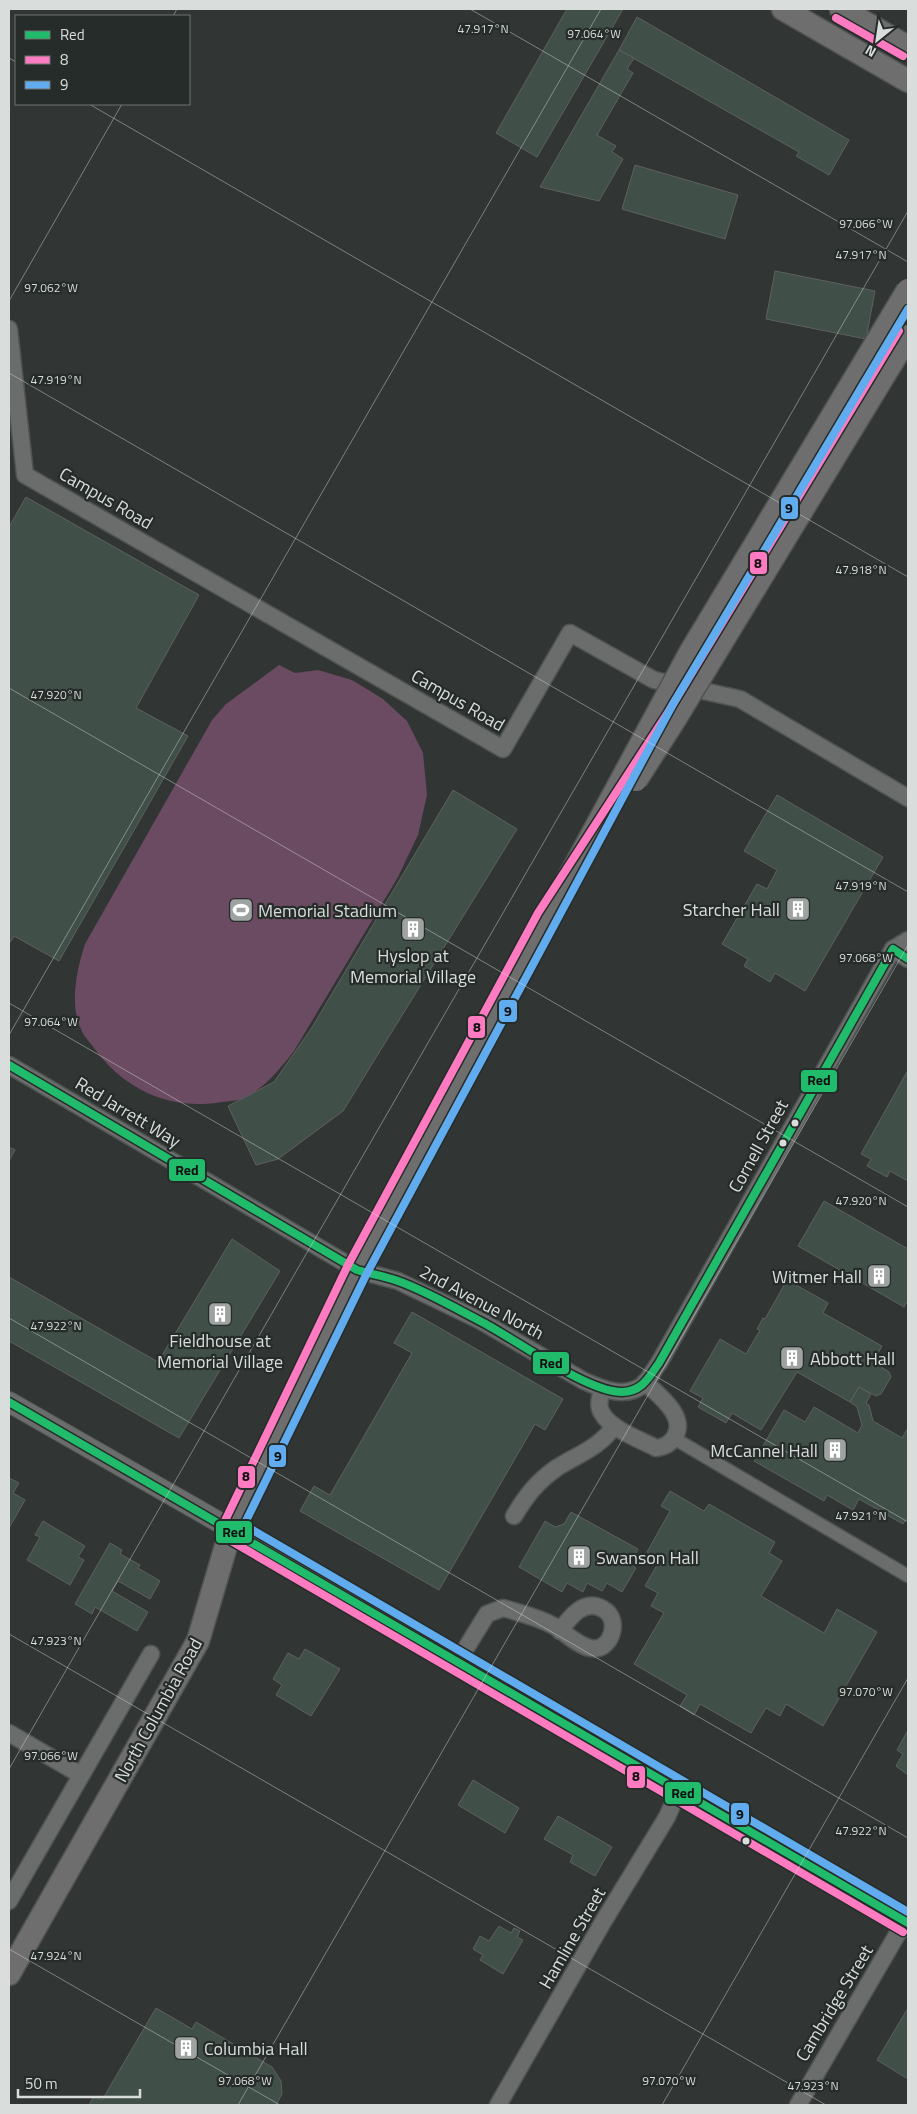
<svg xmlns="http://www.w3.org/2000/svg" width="917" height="2114" viewBox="0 0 917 2114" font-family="'Titillium Web',sans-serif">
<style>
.green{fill:#6b4b61}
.building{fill:#404f48;stroke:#5e615f}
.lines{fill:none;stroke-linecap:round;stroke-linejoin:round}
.pedestrian-casing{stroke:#4f5351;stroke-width:15}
.minor-casing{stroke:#4f5351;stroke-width:19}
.tertiary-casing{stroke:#4f5351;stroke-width:22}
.secondary-casing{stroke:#4f5351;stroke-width:25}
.pedestrian{stroke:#6a6d6b;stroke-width:12}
.minor{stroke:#6a6d6b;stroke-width:16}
.tertiary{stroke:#6a6d6b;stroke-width:20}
.secondary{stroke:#6f6e6f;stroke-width:22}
.secondary-bridge-casing{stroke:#4f5351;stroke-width:25;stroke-linecap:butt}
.secondary-bridge{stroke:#6f6e6f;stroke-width:22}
.bus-1-casing{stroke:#262c29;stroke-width:11}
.bus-2-casing{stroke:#262c29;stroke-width:11}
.bus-3-casing{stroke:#262c29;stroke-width:11}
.bus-1{stroke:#20bc6c;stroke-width:8}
.bus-2{stroke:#fe7ac1;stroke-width:8}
.bus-3{stroke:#60acee;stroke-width:8}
.ticks{fill:none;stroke:#d9dddb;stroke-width:1;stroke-opacity:0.45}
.bus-dot{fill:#d9dddb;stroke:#262c29;stroke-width:2}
.labels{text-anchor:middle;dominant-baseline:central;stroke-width:4.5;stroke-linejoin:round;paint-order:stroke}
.street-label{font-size:18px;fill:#d9dddb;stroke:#262c29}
.poi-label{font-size:18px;fill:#d9dddb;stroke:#262c29;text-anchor:start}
.ticks-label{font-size:12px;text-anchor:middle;fill:#d9dddb;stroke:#262c29;stroke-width:4.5;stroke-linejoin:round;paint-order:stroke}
.line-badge{stroke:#262c29;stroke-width:2}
.pale-badge-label{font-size:14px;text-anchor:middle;font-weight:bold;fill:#111}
</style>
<rect width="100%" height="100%" fill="#313533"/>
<path class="green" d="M279,665L295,673L318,670L352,680L383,699L407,721L423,753L427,795L418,835L398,877L294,1051C280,1069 265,1088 244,1098C238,1101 229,1101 222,1102C171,1111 124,1090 94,1048C90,1042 83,1036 81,1029C69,1005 77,968 85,944L212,720L226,704Z"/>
<g class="building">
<path d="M567,9H623L537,157L496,133Z"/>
<path d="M637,17L849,140L829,175L796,156L799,152L619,50Z"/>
<path d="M619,50L634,58L627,69L633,73L597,135L616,146L612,152L623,159L599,201L540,187Z"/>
<path d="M635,165L738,195L725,239L622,209Z"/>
<path d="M775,271L875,291L866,339L766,319Z"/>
<path d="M26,497L199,595L136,708L188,736L59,961L14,936L9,944V527Z"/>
<path d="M453,790L517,829L343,1111L278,1159L256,1165L228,1106L274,1082L311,1029Z"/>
<path d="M777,795L883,857L805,991L775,973L770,982L744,966L748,959L722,944L757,884L767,889L777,870L744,851Z"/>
<path d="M908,1070V1180H906L890,1171L887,1177L867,1166L871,1159L861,1154Z"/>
<path d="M9,1147L15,1150L9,1161Z"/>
<path d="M824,1201L908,1249V1304L906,1303L904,1307L798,1246Z"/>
<path d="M232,1239L280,1271L179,1438L9,1341V1277L158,1362Z"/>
<path d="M787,1280L828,1303L823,1313L882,1346L873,1362L889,1372L891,1377L881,1394L876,1396L859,1387L850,1402L797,1372L761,1430L732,1413L726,1423L698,1407L703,1398L690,1391L720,1339L746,1354L760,1330L757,1329L763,1318L765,1319Z"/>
<path d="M412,1312L563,1399L545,1430L535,1424L439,1590L300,1511L314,1486L330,1495L412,1353L394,1343Z"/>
<path d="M859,1387L871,1394L866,1403L869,1405L873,1421L902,1438L908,1428V1519L907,1518L903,1524L859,1499L853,1510L827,1495L824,1501L754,1461L784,1410L805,1422L814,1407L858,1433L862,1425L857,1407L850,1402Z"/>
<path d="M9,1478L19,1483L13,1493L25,1500L9,1528Z"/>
<path d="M670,1491L704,1511L709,1504L775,1542L769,1553L782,1561L761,1596L824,1633L837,1609L877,1632L823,1726L786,1704L780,1716L766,1708L751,1733L700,1704L694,1715L680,1706L687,1695L634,1664L664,1613L651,1606L658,1593L645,1586L660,1560L647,1552L670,1511L661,1506Z"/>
<path d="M571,1512L638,1549L630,1564L636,1568L622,1592L607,1583L602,1591L587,1583L583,1592L567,1583L562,1592L519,1567L545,1521L555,1527L564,1524Z"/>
<path d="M43,1521L85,1546L78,1557L84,1560L70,1585L27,1560L40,1537L35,1535Z"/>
<path d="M110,1543L122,1550L120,1554L140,1565L138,1568L160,1581L150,1599L118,1581L112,1591L148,1612L137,1631L95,1607L92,1614L75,1604Z"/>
<path d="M305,1649L340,1669L311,1716L276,1695L282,1685L273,1679L288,1653L299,1659Z"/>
<path d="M908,1730V1775L896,1766L903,1754L897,1750Z"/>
<path d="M473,1780L519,1808L505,1833L458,1805Z"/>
<path d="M558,1816L612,1847L595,1876L570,1862L573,1855L544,1839Z"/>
<path d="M499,1926L511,1933L514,1928L520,1931L517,1937L523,1940L503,1974L480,1960L483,1955L473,1949L480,1936L489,1941Z"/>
<path d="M156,2008L192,2029L196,2022L272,2067L281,2081L282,2094L276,2105H89L94,2096L102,2100Z"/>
<path d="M908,2008V2079L877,2060Z"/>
</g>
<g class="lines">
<defs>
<path id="pedestrian" d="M682,1443L908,1576"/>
<g id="minor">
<path d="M9,329L25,475L503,749L570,633L654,680L740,699L908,798"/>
<path d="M893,949L908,959"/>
<path d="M9,1065L357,1270L398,1281L481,1321L584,1381C602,1389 627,1400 645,1383C650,1378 654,1369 659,1363L893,949L908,940"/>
<path d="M602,1390C600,1397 597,1406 602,1413C610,1429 641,1440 656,1448C664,1447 671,1444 675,1436C687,1416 658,1395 645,1382"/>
<path d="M514,1516C526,1496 536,1483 555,1469C576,1455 600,1448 614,1426"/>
<path d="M458,1661L487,1614L503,1608C520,1613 538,1617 554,1626C566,1633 575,1644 590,1648C611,1653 622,1619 603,1609C584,1598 570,1617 560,1631"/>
<path d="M9,1733L81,1775"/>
<path d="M9,1901L151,1654"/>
<path d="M498,2105L603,1922L667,1817L679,1790"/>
<path d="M798,2105L905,1921"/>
</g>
<path id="tertiary" d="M9,1402L231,1529L908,1923"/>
<g id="secondary">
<path d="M783,9L908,81"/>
<path d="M841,9L908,47"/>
<path d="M9,1974L198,1641L231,1529L245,1498L357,1270L547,918"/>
</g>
</defs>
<use href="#pedestrian" class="pedestrian-casing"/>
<use href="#minor" class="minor-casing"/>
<use href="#tertiary" class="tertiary-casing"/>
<use href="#secondary" class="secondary-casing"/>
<use href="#pedestrian" class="pedestrian"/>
<use href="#minor" class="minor"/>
<use href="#tertiary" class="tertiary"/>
<use href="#secondary" class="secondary"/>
<defs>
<g id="secondary-bridge">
<path d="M636,780L675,719L908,336"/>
<path d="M547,918L690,653L908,290"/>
</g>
</defs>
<use href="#secondary-bridge" class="secondary-bridge-casing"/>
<use href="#secondary-bridge" class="secondary-bridge"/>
<defs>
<g id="bus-1">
<path d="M9,1065L357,1270C370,1274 385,1276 398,1281C424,1290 455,1308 480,1321C514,1338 586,1392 622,1392C642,1392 649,1377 659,1363L893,949L908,959"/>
<path d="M9,1402L908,1923"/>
</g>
<g id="bus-2">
<path d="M836,18L903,56"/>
<path d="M899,331L667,714L538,913L348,1265L221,1529L226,1538L903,1932"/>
</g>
<path id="bus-3" d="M908,309L673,704L366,1275L244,1525L908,1912"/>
</defs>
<use href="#bus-1" class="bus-1-casing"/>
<use href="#bus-2" class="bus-2-casing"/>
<use href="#bus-3" class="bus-3-casing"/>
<use href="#bus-1" class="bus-1"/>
<use href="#bus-2" class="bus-2"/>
<use href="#bus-3" class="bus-3"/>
</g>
<path class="ticks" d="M470,9L908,262M173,16L177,9M9,58L16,62M89,104L908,577M9,301L122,104M9,373L908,892M9,688L908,1207M9,1003L908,1522M9,1035L601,9M9,1318L908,1838M9,1634L826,2105M9,1769L908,211M9,1949L280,2105M238,2105L908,945M662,2105L908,1678"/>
<defs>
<symbol id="building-square" viewBox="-11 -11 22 22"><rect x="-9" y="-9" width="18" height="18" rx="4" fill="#9ea2a0" stroke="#262c29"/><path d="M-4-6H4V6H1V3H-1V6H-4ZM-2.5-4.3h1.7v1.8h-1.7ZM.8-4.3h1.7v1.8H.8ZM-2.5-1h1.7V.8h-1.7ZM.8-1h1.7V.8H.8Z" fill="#fff"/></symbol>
<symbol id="stadium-square" viewBox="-11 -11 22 22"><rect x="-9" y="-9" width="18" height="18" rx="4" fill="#9ea2a0" stroke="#262c29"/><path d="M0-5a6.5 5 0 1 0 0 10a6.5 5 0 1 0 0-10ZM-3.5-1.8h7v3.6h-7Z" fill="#fff"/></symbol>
</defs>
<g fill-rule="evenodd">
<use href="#building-square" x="784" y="895" width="28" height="28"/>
<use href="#stadium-square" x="227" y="896" width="28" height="28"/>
<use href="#building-square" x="399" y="915" width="28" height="28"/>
<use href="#building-square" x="865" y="1262" width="28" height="28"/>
<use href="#building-square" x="206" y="1300" width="28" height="28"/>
<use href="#building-square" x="778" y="1344" width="28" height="28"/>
<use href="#building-square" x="821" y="1436" width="28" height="28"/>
<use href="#building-square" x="565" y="1543" width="28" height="28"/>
<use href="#building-square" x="172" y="2034" width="28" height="28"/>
</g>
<g class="bus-dot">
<circle cx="795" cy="1123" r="4.5"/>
<circle cx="783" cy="1143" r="4.5"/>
<circle cx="746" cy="1841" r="4.5"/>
</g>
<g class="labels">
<g class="street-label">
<text transform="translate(106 498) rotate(30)">Campus Road</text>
<text transform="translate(458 700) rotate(30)">Campus Road</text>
<text transform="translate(128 1112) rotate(31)">Red Jarrett Way</text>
<text transform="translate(758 1146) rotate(-61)">Cornell Street</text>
<text transform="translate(482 1302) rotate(28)">2nd Avenue North</text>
<text transform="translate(158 1710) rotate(-61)">North Columbia Road</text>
<text transform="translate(572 1938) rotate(-60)">Hamline Street</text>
<text transform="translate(834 2003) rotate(-59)">Cambridge Street</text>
</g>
<g class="poi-label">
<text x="780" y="909" text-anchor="end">Starcher Hall</text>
<text x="258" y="910">Memorial Stadium</text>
<text x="413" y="955" text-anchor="middle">Hyslop at<tspan x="413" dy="21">Memorial Village</tspan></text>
<text x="862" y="1276" text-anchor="end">Witmer Hall</text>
<text x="220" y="1340" text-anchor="middle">Fieldhouse at<tspan x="220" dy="21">Memorial Village</tspan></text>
<text x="810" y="1358">Abbott Hall</text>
<text x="818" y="1450" text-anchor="end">McCannel Hall</text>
<text x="596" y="1557">Swanson Hall</text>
<text x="204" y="2048">Columbia Hall</text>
</g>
</g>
<g class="ticks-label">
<text x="483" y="33">47.917°N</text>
<text x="594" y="38">97.064°W</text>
<text x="866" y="228">97.066°W</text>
<text x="861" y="259">47.917°N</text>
<text x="51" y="292">97.062°W</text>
<text x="56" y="384">47.919°N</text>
<text x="861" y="574">47.918°N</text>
<text x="56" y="699">47.920°N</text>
<text x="861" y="890">47.919°N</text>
<text x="866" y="962">97.068°W</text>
<text x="51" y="1026">97.064°W</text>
<text x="861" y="1205">47.920°N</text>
<text x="56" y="1330">47.922°N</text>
<text x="861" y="1520">47.921°N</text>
<text x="56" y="1645">47.923°N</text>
<text x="866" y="1696">97.070°W</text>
<text x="51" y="1760">97.066°W</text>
<text x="861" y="1835">47.922°N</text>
<text x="56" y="1960">47.924°N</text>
<text x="245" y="2085">97.068°W</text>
<text x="669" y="2085">97.070°W</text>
<text x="813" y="2090">47.923°N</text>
</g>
<g class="line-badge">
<rect x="780" y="496" width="19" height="24" rx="5" fill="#60acee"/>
<rect x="749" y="551" width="19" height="24" rx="5" fill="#fe7ac1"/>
<rect x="498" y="999" width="20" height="24" rx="5" fill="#60acee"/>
<rect x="467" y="1015" width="19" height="24" rx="5" fill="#fe7ac1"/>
<rect x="800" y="1069" width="38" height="24" rx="5" fill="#20bc6c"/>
<rect x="168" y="1158" width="38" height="24" rx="5" fill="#20bc6c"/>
<rect x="532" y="1351" width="38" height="24" rx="5" fill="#20bc6c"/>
<rect x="268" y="1444" width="19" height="24" rx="5" fill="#60acee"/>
<rect x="237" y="1465" width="19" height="24" rx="5" fill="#fe7ac1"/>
<rect x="215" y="1520" width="38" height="24" rx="5" fill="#20bc6c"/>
<rect x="626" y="1765" width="20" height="24" rx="5" fill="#fe7ac1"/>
<rect x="664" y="1781" width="38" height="24" rx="5" fill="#20bc6c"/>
<rect x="730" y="1802" width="20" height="24" rx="5" fill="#60acee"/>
</g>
<g class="pale-badge-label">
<text x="789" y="513">9</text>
<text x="758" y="568">8</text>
<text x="508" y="1016">9</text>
<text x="477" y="1032">8</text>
<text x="819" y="1085">Red</text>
<text x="187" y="1175">Red</text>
<text x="551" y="1368">Red</text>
<text x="278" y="1461">9</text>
<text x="246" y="1481">8</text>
<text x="234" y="1537">Red</text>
<text x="636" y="1781">8</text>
<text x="683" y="1798">Red</text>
<text x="740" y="1819">9</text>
</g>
<rect width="917" height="2114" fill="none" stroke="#d9dddb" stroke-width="20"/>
<rect x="15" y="15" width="175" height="90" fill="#262c29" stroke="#6e7370"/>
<rect x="25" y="31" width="25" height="8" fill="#20bc6c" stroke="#6e7370"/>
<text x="60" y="40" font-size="15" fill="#d9dddb">Red</text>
<rect x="25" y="56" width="25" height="8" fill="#fe7ac1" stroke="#6e7370"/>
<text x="60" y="65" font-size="15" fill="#d9dddb">8</text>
<rect x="25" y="81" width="25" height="8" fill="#60acee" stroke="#6e7370"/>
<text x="60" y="90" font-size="15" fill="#d9dddb">9</text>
<g transform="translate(877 40) rotate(210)" stroke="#262c29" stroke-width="4" paint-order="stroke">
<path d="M0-4L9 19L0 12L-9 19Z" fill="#d9dddb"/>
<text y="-8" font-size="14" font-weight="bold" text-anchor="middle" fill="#d9dddb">N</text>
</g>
<path d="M18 2089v8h122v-8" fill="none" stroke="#d9dddb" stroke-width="2.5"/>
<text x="25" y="2089" font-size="15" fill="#d9dddb" stroke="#262c29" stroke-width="4" paint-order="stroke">50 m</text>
</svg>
